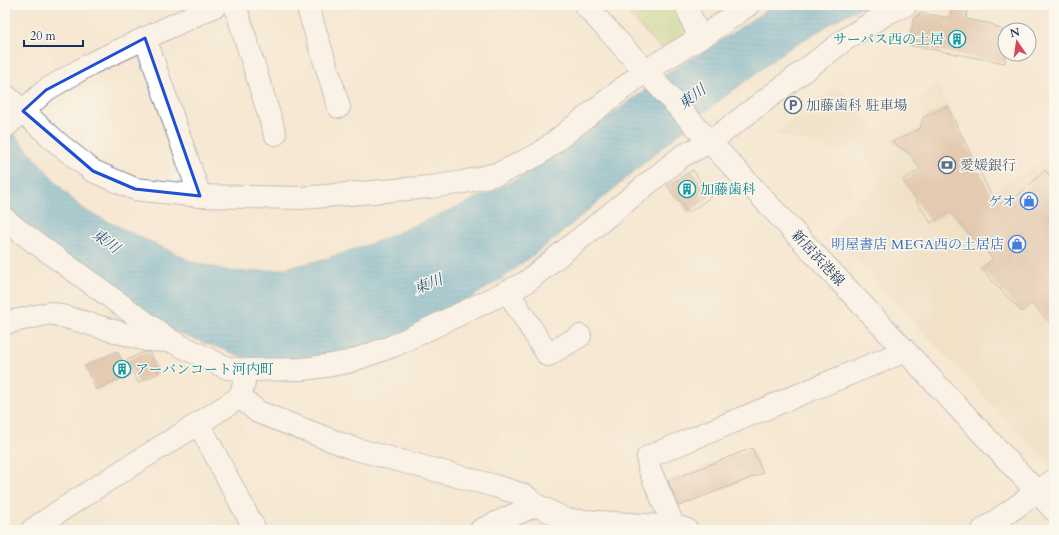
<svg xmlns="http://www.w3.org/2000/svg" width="1059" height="535" viewBox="0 0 1059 535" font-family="Cardo,'Noto Serif JP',serif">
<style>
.built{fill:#e8d9ba}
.grass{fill:url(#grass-dots);stroke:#67826d}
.water{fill:url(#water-rules);stroke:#376d97}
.building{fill:#cca688}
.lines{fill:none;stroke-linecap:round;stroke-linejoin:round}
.street-casing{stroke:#888c98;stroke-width:24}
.secondary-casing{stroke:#888c98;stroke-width:24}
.street{stroke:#fff;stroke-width:22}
.secondary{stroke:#fff;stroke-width:22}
.marked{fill:none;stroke:#1d4ed8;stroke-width:3;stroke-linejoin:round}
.labels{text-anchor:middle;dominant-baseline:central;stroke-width:3;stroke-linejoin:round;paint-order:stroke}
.culture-label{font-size:14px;fill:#0d838f;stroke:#fbf7ec;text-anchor:start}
.service-label{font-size:14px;fill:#4e5e75;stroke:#fbf7ec;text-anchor:start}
.shop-label{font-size:14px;fill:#366cbe;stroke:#fbf7ec;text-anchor:end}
.street-label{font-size:14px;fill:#1b2f5e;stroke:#fbf7ec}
.water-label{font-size:15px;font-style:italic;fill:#2f5a86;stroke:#fbf7ec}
</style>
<defs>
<pattern id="grass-dots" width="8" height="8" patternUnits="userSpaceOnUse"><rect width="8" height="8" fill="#b3d47c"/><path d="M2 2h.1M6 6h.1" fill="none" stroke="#99b66e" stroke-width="1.8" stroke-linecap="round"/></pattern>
<pattern id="water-rules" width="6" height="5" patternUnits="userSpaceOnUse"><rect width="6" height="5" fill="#53abd0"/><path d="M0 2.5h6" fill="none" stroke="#448cac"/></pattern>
</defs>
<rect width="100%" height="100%" fill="#fbf7ec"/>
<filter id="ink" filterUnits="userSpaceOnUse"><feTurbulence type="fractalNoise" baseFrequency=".025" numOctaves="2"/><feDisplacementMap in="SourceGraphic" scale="8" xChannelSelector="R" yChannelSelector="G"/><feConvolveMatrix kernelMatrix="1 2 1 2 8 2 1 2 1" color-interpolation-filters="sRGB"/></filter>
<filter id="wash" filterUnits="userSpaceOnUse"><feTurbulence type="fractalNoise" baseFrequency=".012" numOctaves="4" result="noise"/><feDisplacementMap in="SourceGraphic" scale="16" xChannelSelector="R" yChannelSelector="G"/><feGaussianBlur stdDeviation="0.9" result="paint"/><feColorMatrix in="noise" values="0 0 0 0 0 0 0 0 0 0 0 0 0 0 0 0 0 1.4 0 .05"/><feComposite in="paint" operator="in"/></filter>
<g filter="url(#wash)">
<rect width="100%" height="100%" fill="#f6e8d2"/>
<path class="built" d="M937,84L993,191L1054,154V347L1050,349L1054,359V469L1053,470L829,231L878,183L861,144L859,143L839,150H836L774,134L838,86L875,131Z"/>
<path class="grass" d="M620,5H681L692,31L668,48L659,47Z"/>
<path class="water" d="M774,5H868L847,14L785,51L701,115L553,240L501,279L469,299L374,348L305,361L252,360L167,329L69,262L5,205V124L64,191L84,210L193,262L234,272L276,270L322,260L378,241L496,190L541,164L585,135L669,72L707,50Z"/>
<g id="blocks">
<g class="building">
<path d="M953,5H968L966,19L992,24L1005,32V63L908,45L914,18L921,13L951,18Z"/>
<path d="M947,106L995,202L1001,197L1009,204L1045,170L1054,180V327L1031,303L1022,312L981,269L993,259L949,211L931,223L903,180L920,169L910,154L892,142L920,129L923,118Z"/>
<path d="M693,170L711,197L688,213L680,200L678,201L667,186Z"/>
<path d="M117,351L129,375L96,390L85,366Z"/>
<path d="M144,352L150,353L159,373L138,383L127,360Z"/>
<path d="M752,448L763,473L679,506L668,481Z"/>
</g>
</g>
</g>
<g filter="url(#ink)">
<use href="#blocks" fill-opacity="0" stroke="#888c98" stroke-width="1"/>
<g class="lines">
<defs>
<g id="street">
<path d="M235,5L275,134"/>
<path d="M307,5L339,107"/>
<path d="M686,5L699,37"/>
<path d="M145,38L200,196"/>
<path d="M5,95L60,145L93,171L135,189L200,196L302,198L430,187L464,182L500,173L539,154L645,71L710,32L748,5"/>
<path d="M5,127L46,90L92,63L217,5"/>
<path d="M5,219L18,230L171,341L227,368L248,370L303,369L326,366L348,362L393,346L525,283L682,156L710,142L846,39L889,12L906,5"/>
<path d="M508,292L548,355L580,336"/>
<path d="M5,323L51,313L146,340L171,341"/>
<path d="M240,397L258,412L352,448L495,486L524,495L536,505L567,520L674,527L681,528L687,530"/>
<path d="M199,424L255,530"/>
<path d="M674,527L649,468L648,457L905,351"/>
<path d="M32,530C99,483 171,442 240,397L244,383"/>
<path d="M481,530L536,505"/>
<path d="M983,530L1037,492"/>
</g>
<g id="secondary">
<path d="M585,5L710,142L1054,510"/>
<path d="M1037,492L1054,480"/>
</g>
</defs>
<use href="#street" class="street-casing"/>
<use href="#secondary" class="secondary-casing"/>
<use href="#street" class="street"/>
<use href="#secondary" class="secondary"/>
</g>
</g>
<path d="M0 0H1059V535H0ZM145,38L200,196L135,189L93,171L23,111L46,90Z" fill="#f6e8d2" fill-opacity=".55" fill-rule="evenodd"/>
<path class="marked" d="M145,38L200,196L135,189L93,171L23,111L46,90Z"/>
<defs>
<symbol id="building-ring" viewBox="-11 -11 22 22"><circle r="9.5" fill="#fbf7ec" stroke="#0f9aa8" stroke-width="1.5"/><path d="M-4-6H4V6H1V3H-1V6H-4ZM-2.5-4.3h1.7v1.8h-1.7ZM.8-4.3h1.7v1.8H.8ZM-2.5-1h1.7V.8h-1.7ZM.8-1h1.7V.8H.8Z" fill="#0f9aa8"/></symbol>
<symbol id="parking-ring" viewBox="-11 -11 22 22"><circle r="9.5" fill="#fbf7ec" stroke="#5c6f8a" stroke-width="1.5"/><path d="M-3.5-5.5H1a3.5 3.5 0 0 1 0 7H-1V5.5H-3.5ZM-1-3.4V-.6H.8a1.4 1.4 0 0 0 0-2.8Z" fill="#5c6f8a"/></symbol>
<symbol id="bank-ring" viewBox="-11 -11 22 22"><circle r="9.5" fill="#fbf7ec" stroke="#5c6f8a" stroke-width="1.5"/><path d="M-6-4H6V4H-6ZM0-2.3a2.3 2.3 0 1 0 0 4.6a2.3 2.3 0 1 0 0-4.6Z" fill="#5c6f8a"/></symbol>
<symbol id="shop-ring" viewBox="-11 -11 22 22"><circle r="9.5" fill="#fbf7ec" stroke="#3f7fe0" stroke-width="1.5"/><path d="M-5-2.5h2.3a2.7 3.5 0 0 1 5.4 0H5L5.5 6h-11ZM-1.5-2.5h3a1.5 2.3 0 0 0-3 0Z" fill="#3f7fe0"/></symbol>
</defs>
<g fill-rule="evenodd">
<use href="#building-ring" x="947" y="29" width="20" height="20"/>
<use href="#parking-ring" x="783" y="95" width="20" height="20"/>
<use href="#bank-ring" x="937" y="155" width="20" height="20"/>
<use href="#building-ring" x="677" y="179" width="20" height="20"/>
<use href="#shop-ring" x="1019" y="191" width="20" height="20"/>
<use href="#shop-ring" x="1007" y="234" width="20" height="20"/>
<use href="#building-ring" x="112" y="359" width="20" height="20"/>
</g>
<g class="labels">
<g class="culture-label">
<text x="944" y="39" text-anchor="end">サーパス西の土居</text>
<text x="700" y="189">加藤歯科</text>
<text x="135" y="369">アーバンコート河内町</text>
</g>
<g class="service-label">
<text x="806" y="105">加藤歯科 駐車場</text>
<text x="960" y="165">愛媛銀行</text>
</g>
<g class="shop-label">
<text x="1016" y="201">ゲオ</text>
<text x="1004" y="244">明屋書店 MEGA西の土居店</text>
</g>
<g class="street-label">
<text transform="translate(818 258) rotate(47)">新居浜港線</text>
</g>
<g class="water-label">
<text transform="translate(692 97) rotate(-37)">東川</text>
<text transform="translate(106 241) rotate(36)">東川</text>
<text transform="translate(428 284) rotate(-22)">東川</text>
</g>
</g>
<rect width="1059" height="535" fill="none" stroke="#fbf7ec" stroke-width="20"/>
<g transform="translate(1017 42) rotate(347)"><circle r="19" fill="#fbf7ec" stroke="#a1a7b3"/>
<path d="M0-3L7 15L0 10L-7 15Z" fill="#d1495b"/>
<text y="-6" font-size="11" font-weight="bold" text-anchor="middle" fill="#1b2f5e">N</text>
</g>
<path d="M24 40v6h59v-6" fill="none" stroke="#1b2f5e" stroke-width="2"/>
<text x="30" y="40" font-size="12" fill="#1b2f5e" stroke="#fbf7ec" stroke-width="3" paint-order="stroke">20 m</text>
</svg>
